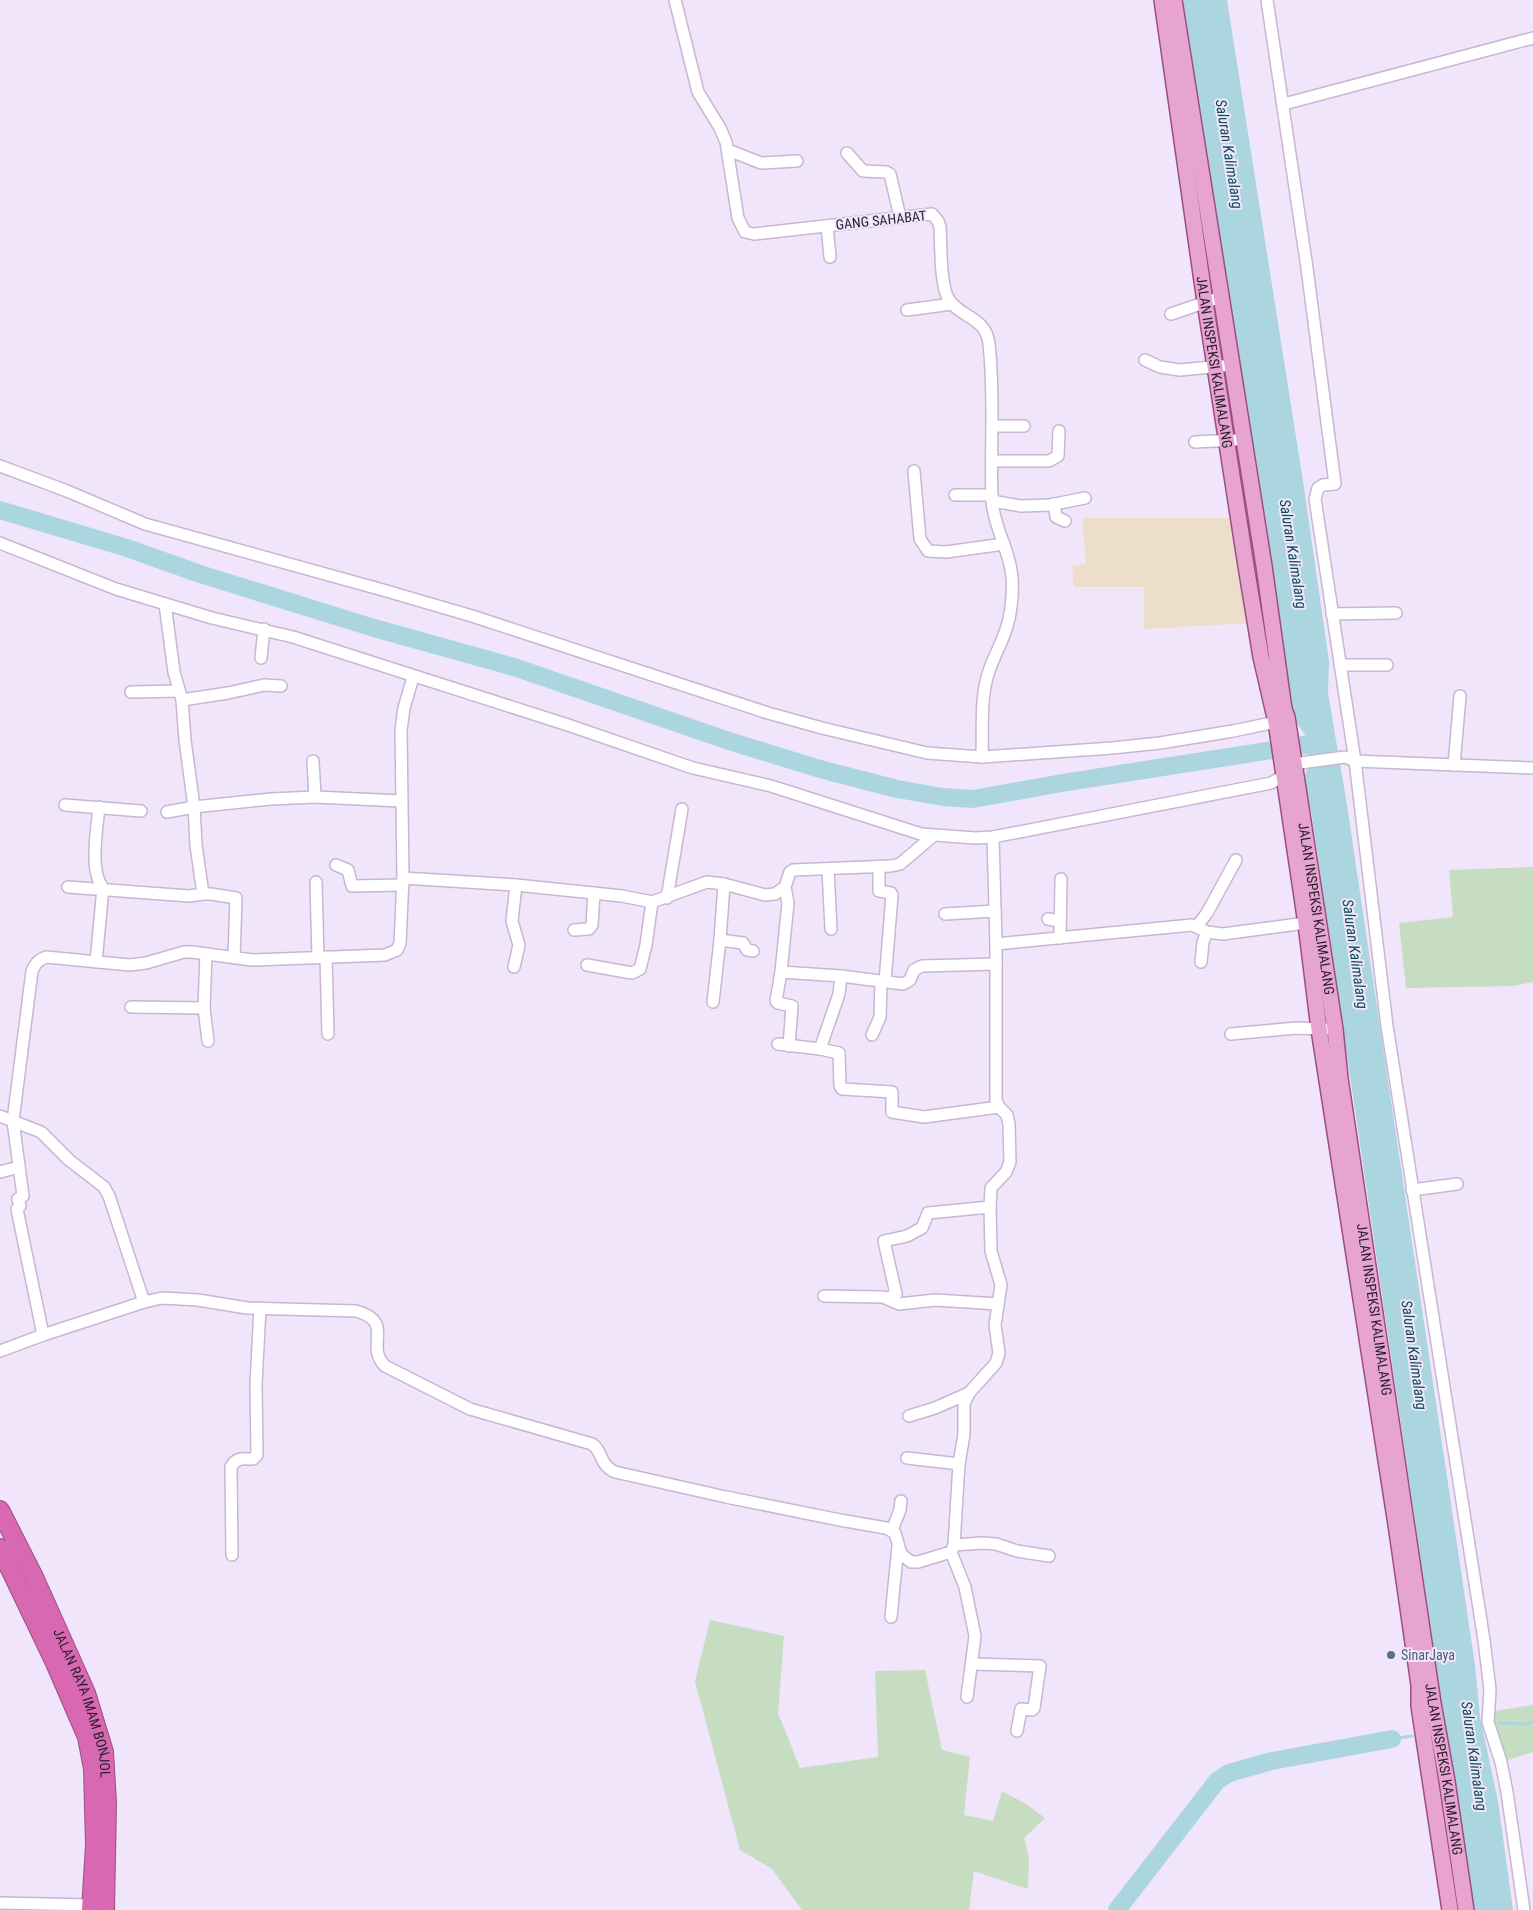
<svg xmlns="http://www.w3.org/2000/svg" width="1533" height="1910" viewBox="0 0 1533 1910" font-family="'Roboto Condensed',sans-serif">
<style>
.commercial{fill:#ecdecb}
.green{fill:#c6ddc2}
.water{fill:#abd6e0}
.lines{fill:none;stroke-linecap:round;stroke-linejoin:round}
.stream{stroke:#abd6e0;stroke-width:3}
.river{stroke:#abd6e0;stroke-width:18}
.minor-casing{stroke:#c7b7d2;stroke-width:14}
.major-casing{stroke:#9a4e82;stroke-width:18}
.highway-casing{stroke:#9a4e82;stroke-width:20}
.minor{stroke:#fff;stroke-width:11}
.major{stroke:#e8a4d1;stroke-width:15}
.highway{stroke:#d968b2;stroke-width:18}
.service-dot{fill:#5c6f8a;stroke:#f1e5fb;stroke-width:2}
.labels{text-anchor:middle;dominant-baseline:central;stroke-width:4;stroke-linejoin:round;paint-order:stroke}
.street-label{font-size:14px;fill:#241e29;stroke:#f1e5fb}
.service-label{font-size:14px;fill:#4e5e75;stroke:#f1e5fb;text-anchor:start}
.water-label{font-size:15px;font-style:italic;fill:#0b4a56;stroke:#f1e5fb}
</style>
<rect width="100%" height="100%" fill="#f1e5fb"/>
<path class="commercial" d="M1082,518H1234L1250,623L1144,629V587H1074L1072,566L1086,564Z"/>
<g class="green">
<path d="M1533,867V982L1513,986L1406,988L1399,923L1453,917L1449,870Z"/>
<path d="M710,1620L784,1636L778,1713L800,1768L878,1757L875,1671L925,1670L942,1750L970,1757L964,1815L993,1821L1002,1791L1026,1804L1045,1818L1024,1838L1029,1858L1028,1889L974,1871L969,1910H802L772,1869L740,1850L695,1681Z"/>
<path d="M1533,1705V1752L1502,1762L1489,1712Z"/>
</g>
<path class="water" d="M1183,0H1227L1303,481L1329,661L1328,693L1347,805L1475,1665L1480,1717L1498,1801L1513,1910H1472L1312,816L1303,781L1309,765L1305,735L1293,717Z"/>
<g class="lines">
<g class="stream">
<path d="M1500,1723L1525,1724L1533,1722"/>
<path d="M1392,1739L1412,1736"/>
</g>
<g class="river">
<path d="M0,510L127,548L200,574L374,628L514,667L729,741L820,769L897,789L943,797L973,799L1062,783L1323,742"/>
<path d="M1117,1910L1217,1781L1229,1773L1272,1761L1392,1739"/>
</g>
<defs>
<g id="minor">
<path d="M675,0L698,92L720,128L726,142L738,218L745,232L754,234L932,214L938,221L940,227C941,244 940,284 948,298C959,318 986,316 989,344C995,396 990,448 992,500C993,521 1004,541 1009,561C1013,575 1013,592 1011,607C1008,635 996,649 988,674C980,700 983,730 982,757"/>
<path d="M1267,0L1307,268L1335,484L1323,485L1318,488L1315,499L1355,761L1387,1026L1484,1640L1490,1690L1488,1722L1501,1762L1507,1792L1524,1910"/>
<path d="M1284,104L1533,38"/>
<path d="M728,150L761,163L797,161"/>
<path d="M847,153L863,171L886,172L890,174L900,217"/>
<path d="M827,226L830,257"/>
<path d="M907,310L952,304"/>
<path d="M1171,314L1221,297"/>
<path d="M1145,360L1160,367L1180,370L1232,365"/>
<path d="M993,426H1024"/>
<path d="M1195,442L1235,440"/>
<path d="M992,461H1049L1058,456L1059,431"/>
<path d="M0,466L67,491L145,524L383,590L472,616L768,713L822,728L927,753L982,757L1112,748L1160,743L1233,731L1276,722L1283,719"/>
<path d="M914,471L920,539L928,551L946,552L1004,544"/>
<path d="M955,495H992"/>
<path d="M992,501L1021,506L1050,505L1085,498"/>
<path d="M1054,504L1056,517L1065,521"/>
<path d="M0,543L116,589L212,618L293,637L568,725L693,768L771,786L921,834L975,838L993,837L1271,783L1284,776L1294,765L1300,763L1345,757L1355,761L1533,768"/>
<path d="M1332,614L1396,613"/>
<path d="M261,658L264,629"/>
<path d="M1340,665H1387"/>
<path d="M131,692L179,691"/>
<path d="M182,700L228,693L264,685L281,686"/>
<path d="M313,761L315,797"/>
<path d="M1454,765L1460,696"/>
<path d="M65,805L141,811"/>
<path d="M167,812L194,807L271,799L315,797L401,801"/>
<path d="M336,865L348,870L352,886L403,885"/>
<path d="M879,867V891L891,893L892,895L885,982"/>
<path d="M828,869L831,929"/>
<path d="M403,878L516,885L622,896L652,902L707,882L724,884L765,895L775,894L785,887L790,872L793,870L891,866L900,864L933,836"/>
<path d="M316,882L318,958"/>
<path d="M68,887L189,896L203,894L196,845L194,807L185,740L182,700L174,672L165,604"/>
<path d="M785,887L788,903L781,972L841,976L903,984L910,980L914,970L922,966L996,964"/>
<path d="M203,894H211L236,898L234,958"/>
<path d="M667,898L682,809"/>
<path d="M945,914L995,911"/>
<path d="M1048,919L1060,921"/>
<path d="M1197,926L1207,913L1236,860"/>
<path d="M574,930L589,929L592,925L594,893"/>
<path d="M1060,938L1061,879"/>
<path d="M720,940L743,943L747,950L753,951"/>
<path d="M996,944L1192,925L1207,932L1223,934L1313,922"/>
<path d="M206,954L204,1008L208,1041"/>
<path d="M326,957L328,1034"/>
<path d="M96,962L103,888C89,871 97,829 99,807"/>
<path d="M1201,962L1203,942L1207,932"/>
<path d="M587,965L632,973L640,969L646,945L652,902"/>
<path d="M514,967L519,945L512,921L516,885"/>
<path d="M781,972L776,1001L778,1003L792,1006L789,1046"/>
<path d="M713,1002L720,940L724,884"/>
<path d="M131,1007L204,1008"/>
<path d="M1231,1034L1296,1028L1327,1029"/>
<path d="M872,1035L880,1017L881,981"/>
<path d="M778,1044L820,1049L839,994L841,976"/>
<path d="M820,1049L839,1053L840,1086L842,1089L892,1092V1112L924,1117L999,1107"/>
<path d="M0,1116L41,1132L69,1160L104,1187L109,1196L144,1302"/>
<path d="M0,1172L19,1167"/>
<path d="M1412,1190L1457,1184"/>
<path d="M824,1296L883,1297L899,1304L935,1300L998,1304"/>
<path d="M888,1298L896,1294L884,1241L907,1236L922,1228L928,1213L990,1207"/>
<path d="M43,1335L17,1209L20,1206L18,1199L23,1196L13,1121L32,971C35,964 38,960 46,957L130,965L146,963L184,952H192L252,960L385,955L397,950L400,943L403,878L401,730L404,708L413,677"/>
<path d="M0,1351L43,1335L144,1302L162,1298L198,1300L247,1308L356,1311C396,1322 364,1345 385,1366L470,1409L592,1444C603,1451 599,1465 615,1472L726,1497L840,1520L886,1528L895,1533L901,1554L911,1562H918L951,1552L954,1545L959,1464L964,1434V1404L969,1393L996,1363L999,1353L995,1325L1001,1285L991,1251L990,1207L991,1188L1006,1172L1010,1162L1009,1124L1007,1115L999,1107L996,1100V944L993,837"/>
<path d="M909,1416L935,1408L969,1393"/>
<path d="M907,1458L959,1464"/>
<path d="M892,1530L900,1510L901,1501"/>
<path d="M954,1545L982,1543L996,1544L1017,1551L1049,1556"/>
<path d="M951,1552L965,1587L975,1636L967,1697"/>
<path d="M232,1555L231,1467C236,1457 243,1459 253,1459L257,1455L256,1384L260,1308"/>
<path d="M891,1617L898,1546"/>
<path d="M973,1664L1040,1666L1034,1708L1032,1710L1021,1709L1017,1731"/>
<path d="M0,1903L92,1905"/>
</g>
<g id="major">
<path id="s1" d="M1162,0L1205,302L1246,566L1261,657L1276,722"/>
<path id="s2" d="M1174,0L1264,566L1284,709L1287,717L1335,1029L1340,1078L1433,1703L1447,1781L1466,1910"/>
<path d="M1284,709L1276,722L1306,924L1319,1029L1397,1531L1419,1685V1706L1450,1910"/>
</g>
<g id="highway">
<path id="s3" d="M0,1510L34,1577L86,1693L104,1752L107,1803L105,1910"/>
<path d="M0,1548L55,1663L87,1737L93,1769L95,1845L91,1910"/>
</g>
</defs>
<use href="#minor" class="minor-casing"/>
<use href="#major" class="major-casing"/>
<use href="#highway" class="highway-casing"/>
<use href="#minor" class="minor"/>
<use href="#major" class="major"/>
<use href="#highway" class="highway"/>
</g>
<circle class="service-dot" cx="1391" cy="1655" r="5"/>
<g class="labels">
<g class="street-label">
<text transform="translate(881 220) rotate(-6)">GANG SAHABAT</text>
<text stroke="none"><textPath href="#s1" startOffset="366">JALAN INSPEKSI KALIMALANG</textPath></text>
<text stroke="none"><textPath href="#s2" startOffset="920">JALAN INSPEKSI KALIMALANG</textPath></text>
<text stroke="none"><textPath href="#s2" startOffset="1325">JALAN INSPEKSI KALIMALANG</textPath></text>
<text stroke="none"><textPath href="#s3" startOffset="211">JALAN RAYA IMAM BONJOL</textPath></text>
<text stroke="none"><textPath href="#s2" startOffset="1790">JALAN INSPEKSI KALIMALANG</textPath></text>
</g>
<g class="service-label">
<text x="1401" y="1655">SinarJaya</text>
</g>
<g class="water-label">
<text transform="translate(1229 154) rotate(81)">Saluran Kalimalang</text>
<text transform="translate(1293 554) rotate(81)">Saluran Kalimalang</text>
<text transform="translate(1355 954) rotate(82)">Saluran Kalimalang</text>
<text transform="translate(1414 1355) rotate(82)">Saluran Kalimalang</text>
<text transform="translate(1474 1756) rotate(82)">Saluran Kalimalang</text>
</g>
</g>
</svg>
